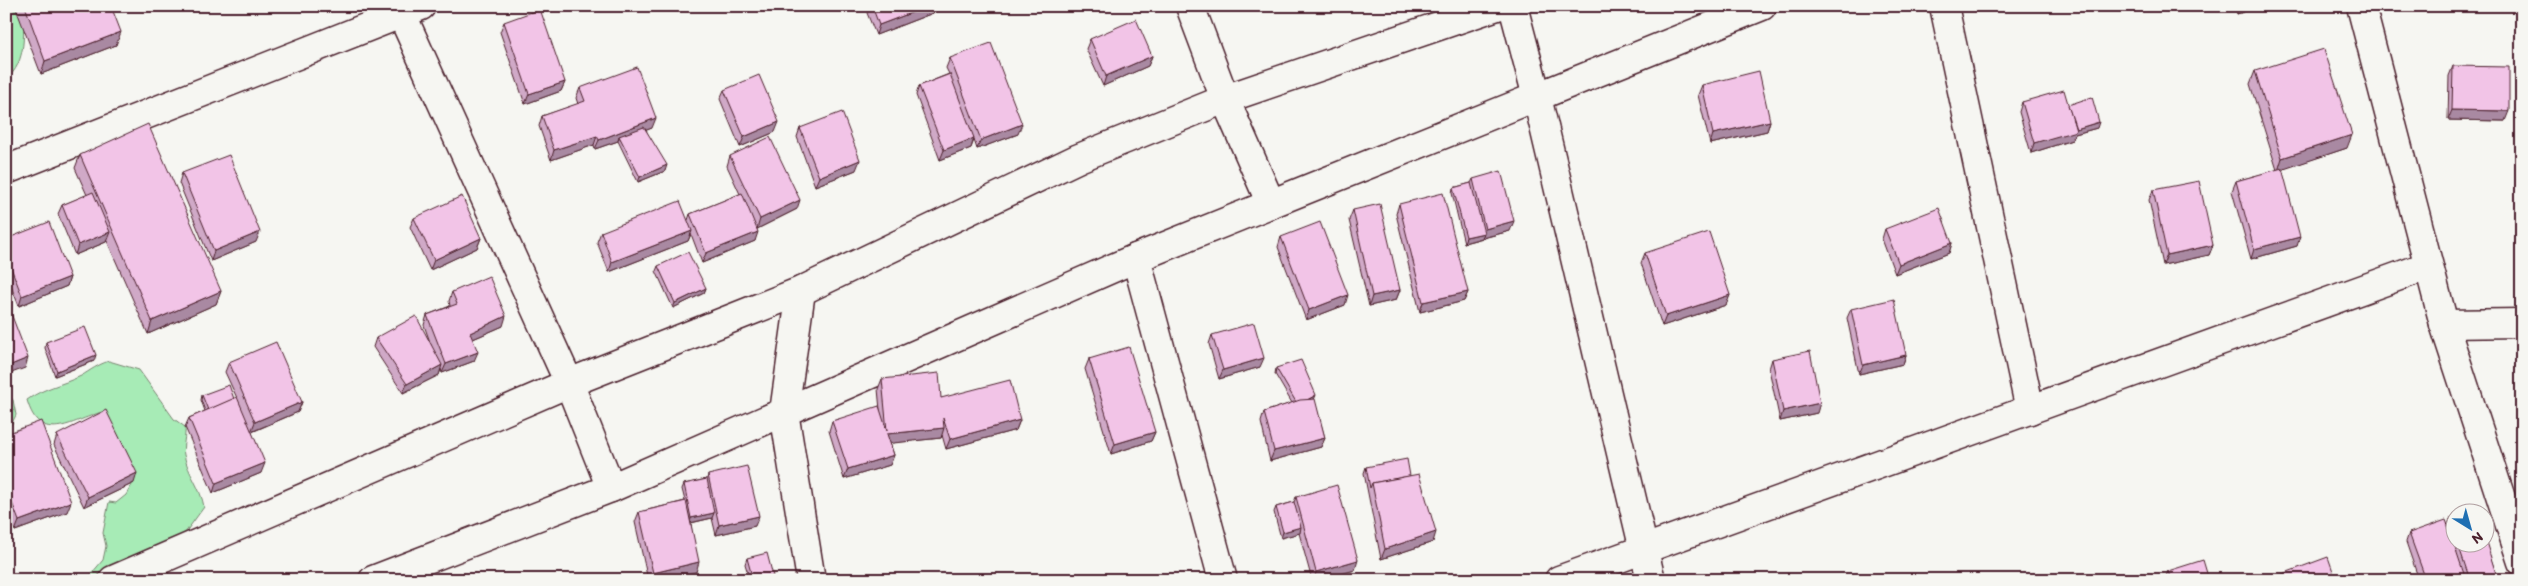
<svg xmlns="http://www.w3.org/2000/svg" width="2528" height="586" viewBox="0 0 2528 586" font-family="Itim,sans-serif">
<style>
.green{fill:#a7ebb6;stroke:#788570}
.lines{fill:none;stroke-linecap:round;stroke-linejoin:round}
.minor-casing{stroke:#4a1f2b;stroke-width:31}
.minor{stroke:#f6f6f2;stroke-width:28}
.wall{fill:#d0a9c7;stroke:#4a1f2b}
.shaded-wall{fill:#a989a2;stroke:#4a1f2b}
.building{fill:#f2c4e7;stroke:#4a1f2b}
</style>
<rect width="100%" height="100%" fill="#f6f6f2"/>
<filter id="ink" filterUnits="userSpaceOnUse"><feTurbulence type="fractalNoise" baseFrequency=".02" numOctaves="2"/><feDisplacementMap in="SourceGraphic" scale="10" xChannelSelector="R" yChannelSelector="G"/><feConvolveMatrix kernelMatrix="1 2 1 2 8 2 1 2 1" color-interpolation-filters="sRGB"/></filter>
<g filter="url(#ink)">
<g class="green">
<path d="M6,6H21C25,28 27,64 6,79Z"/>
<path d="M109,361L139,370L174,419L185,427C186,436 182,447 184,455C188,474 201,488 204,507L177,544L170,558L168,580H86L103,560L106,546L103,533L109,502L116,503L126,495L133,483L112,424L102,412C71,421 40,446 27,400C43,388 62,385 81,376C91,370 97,365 109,361Z"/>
<path d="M6,392L13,400L16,415L6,435Z"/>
</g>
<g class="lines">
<defs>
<g id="minor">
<path d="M1190,6L1225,99L1271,204"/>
<path d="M1513,6L1537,97L1651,580"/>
<path d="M1944,6L2030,410"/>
<path d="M2361,6L2444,324L2522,562"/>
<path d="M6,170L421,6"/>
<path d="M1136,258L1223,580"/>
<path d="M2444,324L2522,323"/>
<path d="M611,488L784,412L801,291"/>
<path d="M113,580L569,383L801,291L1079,158L1225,99L1497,6"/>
<path d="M373,580L611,488L569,383L398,6"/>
<path d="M811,580L784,412L1136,258L1762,6"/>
<path d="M1559,580L2427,266"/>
</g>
</defs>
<use href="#minor" class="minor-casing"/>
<use href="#minor" class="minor"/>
</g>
<g class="wall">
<path d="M15,6H111L116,45L41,74Z"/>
<path d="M870,6H936L933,13L876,35L867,13Z"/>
<path d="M2235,6H2261L2237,14Z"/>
<path d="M504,22L565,82L561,91L525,104L500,32Z"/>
<path d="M1090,39L1152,56L1148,66L1103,86L1086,49Z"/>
<path d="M950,58L1018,134L977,149L974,140L971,148L940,160L916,95L919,86L949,74L946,68Z"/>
<path d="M2453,66L2505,121L2448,120L2449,76Z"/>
<path d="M2255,71L2347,148L2282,169L2297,246L2251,259L2232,191L2236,181L2277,170L2250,84Z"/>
<path d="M1702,85L1770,121L1767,131L1710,144L1698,95Z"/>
<path d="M580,88L652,128L646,130L665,171L638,182L618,141L595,149L594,145L551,160L539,126L542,116L578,104L576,98Z"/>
<path d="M724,90L775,132L740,147L720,99Z"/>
<path d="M2022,102L2068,105L2097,128L2075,134L2072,140L2031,153L2019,112Z"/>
<path d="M800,128L856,170L815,186L797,137Z"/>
<path d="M80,155L221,291L216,304L148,334L107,241L106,242L75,255L58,214L62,205L87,195L75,168Z"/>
<path d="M730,156L797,209L757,229L755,241L702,263L691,234L688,241L609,272L597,242L601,232L688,220L690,214L740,194L727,166Z"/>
<path d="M182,173L256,242L211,261L179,183Z"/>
<path d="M1473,179L1510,231L1464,243L1452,193L1453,188L1471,183Z"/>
<path d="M2153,190L2213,245L2209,255L2163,265L2149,200Z"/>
<path d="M1399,204L1468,292L1464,301L1420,312L1396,214Z"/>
<path d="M1353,210L1400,290L1396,300L1369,306L1349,220Z"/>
<path d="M414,218L481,238L477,248L430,270L410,227Z"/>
<path d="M1885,229L1952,243L1949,253L1895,274L1882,239Z"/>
<path d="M1281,237L1345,305L1306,320L1278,247Z"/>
<path d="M6,239L70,277L67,286L19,306L6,274Z"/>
<path d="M1645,253L1730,295L1726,305L1662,326L1641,263Z"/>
<path d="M658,266L706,288L704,293L673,308L656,271Z"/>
<path d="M452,292L503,326L473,339L474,361L442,373L441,369L439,375L403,393L373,347L376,338L431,345L424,325L427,315L450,306L449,301Z"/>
<path d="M1851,309L1906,355L1903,364L1859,374L1847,318Z"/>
<path d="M1212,335L1260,367L1219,379L1209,344Z"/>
<path d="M46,342L94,361L55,376L45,348Z"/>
<path d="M1089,359L1155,432L1151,441L1111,454L1085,369Z"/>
<path d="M1772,359L1817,413L1780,421L1769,369Z"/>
<path d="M229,362L302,402L298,412L252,432L261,473L213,493L185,427L189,418L205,411L201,400L202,395L234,399L237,398L225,372Z"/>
<path d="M1276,368L1314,399L1325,438L1321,447L1270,461L1261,422L1264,412L1292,403L1275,374Z"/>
<path d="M882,379L941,398L1020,420L1016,430L946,449L942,435L941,438L890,443L894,455L890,465L844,479L829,431L832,421L880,410L878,389Z"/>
<path d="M6,434L67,512L15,531L6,506Z"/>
<path d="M57,435L134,483L84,507L54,445Z"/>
<path d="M1366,467L1410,476L1433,542L1381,559L1364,473Z"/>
<path d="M708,475L755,526L716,535L712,518L691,523L696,572L661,580H648L635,522L639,512L685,501L682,489L684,484L707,479Z"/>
<path d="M1296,497L1355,570L1320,580H1312L1299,533L1281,538L1274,512L1276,507L1294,502Z"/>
<path d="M2456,517V544H2486L2498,580H2419L2406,542L2409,533L2448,525L2450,519Z"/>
<path d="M747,558L773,576L771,580H750L745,564Z"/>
<path d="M2168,571L2209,580H2168L2166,576Z"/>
</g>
<g class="shaded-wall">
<path d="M929,6H936L933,13L876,35L879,25Z"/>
<path d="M2240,6H2261L2237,14Z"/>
<path d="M121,32L116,45L41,74L45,61Z"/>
<path d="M1152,56L1148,66L1103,86L1106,76Z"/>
<path d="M565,82L561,91L525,104L529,94Z"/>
<path d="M2452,110L2509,111L2505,121L2448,120Z"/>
<path d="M656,118L652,128L621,140L619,136L618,141L595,149L599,140Z"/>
<path d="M1770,121L1767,131L1710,144L1713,134Z"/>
<path d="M779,122L775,132L740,147L744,137Z"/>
<path d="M2099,122L2097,128L2075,134L2072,140L2031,153L2034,143L2073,130Z"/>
<path d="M1022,124L1018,134L977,149L981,140Z"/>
<path d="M2352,135L2347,148L2278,171L2282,158Z"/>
<path d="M597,136L594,145L551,160L554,150Z"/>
<path d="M974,138L971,148L940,160L944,150Z"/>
<path d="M860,160L856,170L815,186L819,177Z"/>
<path d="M667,165L665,171L638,182L640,177Z"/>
<path d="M800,200L797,209L757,229L760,219Z"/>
<path d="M1514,221L1510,231L1482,238L1485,229Z"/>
<path d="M692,231L688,241L609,272L612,262Z"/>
<path d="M110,232L106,242L75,255L78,245Z"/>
<path d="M260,232L256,242L211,261L214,251Z"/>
<path d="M758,232L755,241L702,263L706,253Z"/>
<path d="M1484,233L1482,238L1464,243L1466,237Z"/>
<path d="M2300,237L2297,246L2251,259L2254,249Z"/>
<path d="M481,238L477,248L430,270L434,260Z"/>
<path d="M1952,243L1949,253L1895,274L1899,264Z"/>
<path d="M2213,245L2209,255L2163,265L2167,255Z"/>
<path d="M70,277L67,286L19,306L22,296Z"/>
<path d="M706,288L704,293L673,308L675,303Z"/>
<path d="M1400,290L1396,300L1369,306L1372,296Z"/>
<path d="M221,291L216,304L148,334L152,321Z"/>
<path d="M1468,292L1464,301L1420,312L1423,302Z"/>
<path d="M1348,295L1345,305L1306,320L1309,310Z"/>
<path d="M1730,295L1726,305L1662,326L1666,316Z"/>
<path d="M506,316L503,326L466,342L470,333Z"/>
<path d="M478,352L474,361L442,373L446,364Z"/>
<path d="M96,355L94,361L55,376L57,371Z"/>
<path d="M1906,355L1903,364L1859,374L1863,365Z"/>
<path d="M28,358L25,368L6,375V367Z"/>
<path d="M1264,358L1260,367L1219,379L1223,370Z"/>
<path d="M442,365L439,375L403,393L407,384Z"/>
<path d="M1316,395L1314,400L1298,405Z"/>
<path d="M302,402L298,412L251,432L255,422Z"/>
<path d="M1820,403L1817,413L1780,421L1783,411Z"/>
<path d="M1020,420L1016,430L946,449L950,439Z"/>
<path d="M944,428L941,438L884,444L887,434Z"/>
<path d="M1155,432L1151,441L1111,454L1115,444Z"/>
<path d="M1325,438L1321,447L1270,461L1274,451Z"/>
<path d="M894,455L890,465L844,479L848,469Z"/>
<path d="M265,463L261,473L213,493L216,483Z"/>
<path d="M137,473L134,483L84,507L88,497Z"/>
<path d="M71,502L67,512L15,531L19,521Z"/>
<path d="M714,513L712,518L690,523L691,518Z"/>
<path d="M759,516L755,526L716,535L719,525Z"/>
<path d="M1301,527L1300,533L1281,538L1283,532Z"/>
<path d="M1436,532L1433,542L1381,559L1385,549Z"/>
<path d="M1358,560L1355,570L1320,580H1314L1316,572Z"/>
<path d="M699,562L696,572L661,580H650L653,573Z"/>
<path d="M773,576L771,580H759Z"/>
</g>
<g class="building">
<path d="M25,6H111L121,32L45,61Z"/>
<path d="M872,6H929L879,25Z"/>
<path d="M540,9L565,82L529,94L504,22Z"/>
<path d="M1136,19L1152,56L1106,76L1090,39Z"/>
<path d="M991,43L1022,124L981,140L950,58Z"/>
<path d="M2324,49L2352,135L2282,158L2255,71Z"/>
<path d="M2453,66L2509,67V111L2452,110Z"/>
<path d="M637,67L656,118L599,140L597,136L554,150L542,116L585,101L580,88Z"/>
<path d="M1759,71L1770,121L1713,134L1702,85Z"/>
<path d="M950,74L974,138L944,150L919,86Z"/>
<path d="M759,75L779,122L744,137L724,90Z"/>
<path d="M2064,90L2076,131L2034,143L2022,102Z"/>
<path d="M2092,97L2099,122L2076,129L2068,105Z"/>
<path d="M842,112L860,160L819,177L800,128Z"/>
<path d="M148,124L221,291L152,321L80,155Z"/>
<path d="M644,127L667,165L640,177L619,136Z"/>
<path d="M770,137L800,200L760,219L730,156Z"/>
<path d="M229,155L260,232L214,251L182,173Z"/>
<path d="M2282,168L2300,237L2254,249L2236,181Z"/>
<path d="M1501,171L1514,221L1485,229L1473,179Z"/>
<path d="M2199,181L2213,245L2167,255L2153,190Z"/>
<path d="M1471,183L1484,233L1466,237L1453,188Z"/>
<path d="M93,192L110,232L78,245L62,205Z"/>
<path d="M742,193L758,232L706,253L690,214Z"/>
<path d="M1443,193L1468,292L1423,302L1399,204Z"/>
<path d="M462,196L481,238L434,260L414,218Z"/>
<path d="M680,201L692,231L612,262L601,232Z"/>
<path d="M1380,204L1400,290L1372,296L1353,210Z"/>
<path d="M1939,208L1952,243L1899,264L1885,229Z"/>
<path d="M49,222L70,277L22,296L6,255V239Z"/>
<path d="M1320,222L1348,295L1309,310L1281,237Z"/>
<path d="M1709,232L1730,295L1666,316L1645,253Z"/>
<path d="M688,252L706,288L675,303L658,266Z"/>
<path d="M489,276L506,316L470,333L478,352L446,364L427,315L457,304L452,292Z"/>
<path d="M1894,299L1906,355L1863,365L1851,309Z"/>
<path d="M7,303L28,358L6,367V304Z"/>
<path d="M416,316L442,365L407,384L376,338Z"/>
<path d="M1254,323L1264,358L1223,370L1212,335Z"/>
<path d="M85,327L96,355L57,371L46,342Z"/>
<path d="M276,342L302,402L255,422L229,362Z"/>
<path d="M1129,347L1155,432L1115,444L1089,359Z"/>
<path d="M1810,351L1820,403L1783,411L1772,359Z"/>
<path d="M1301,360L1316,395L1307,400L1296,402L1276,368Z"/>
<path d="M939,373L941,398L1010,380L1020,420L950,439L943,418L944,428L887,434L894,455L848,469L832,421L879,406L887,431L882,379Z"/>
<path d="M229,385L234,399L208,410L202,395Z"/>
<path d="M237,397L265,463L216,483L189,418Z"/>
<path d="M1315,399L1325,438L1274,451L1264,412L1300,400Z"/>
<path d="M106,410L137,473L88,497L57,435Z"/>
<path d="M41,421L71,502L19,521L6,487V434Z"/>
<path d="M1407,459L1410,476L1372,483L1370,488L1366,467Z"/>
<path d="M747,466L759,516L719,525L708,475Z"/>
<path d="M1419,474L1436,532L1385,549L1372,483Z"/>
<path d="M707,479L714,513L691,518L684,484Z"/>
<path d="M1337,485L1358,560L1316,572L1296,497Z"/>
<path d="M686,501L699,562L653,573L639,512Z"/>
<path d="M1294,502L1301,527L1283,532L1276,507Z"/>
<path d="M2475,510L2476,514H2465Z"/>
<path d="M2456,517V537L2450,519Z"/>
<path d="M2446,520L2466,580H2426L2409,533Z"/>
<path d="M2486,542L2498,580H2470L2458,544H2486Z"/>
<path d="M767,553L773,576L759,580H753L747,558Z"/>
<path d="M2328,557L2336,580H2266Z"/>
<path d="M2203,560L2209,580H2171L2168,571Z"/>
</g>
</g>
<rect width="2528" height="586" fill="none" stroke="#f6f6f2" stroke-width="25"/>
<rect x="12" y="12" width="2503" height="561" fill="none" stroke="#4a1f2b" stroke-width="2" filter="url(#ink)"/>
<g transform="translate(2470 528) rotate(143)"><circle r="24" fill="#f6f6f2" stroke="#b1a0a2"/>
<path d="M0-4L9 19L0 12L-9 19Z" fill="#1f6fb2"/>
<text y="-8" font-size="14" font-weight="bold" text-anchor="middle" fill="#4a1f2b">N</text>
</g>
</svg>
